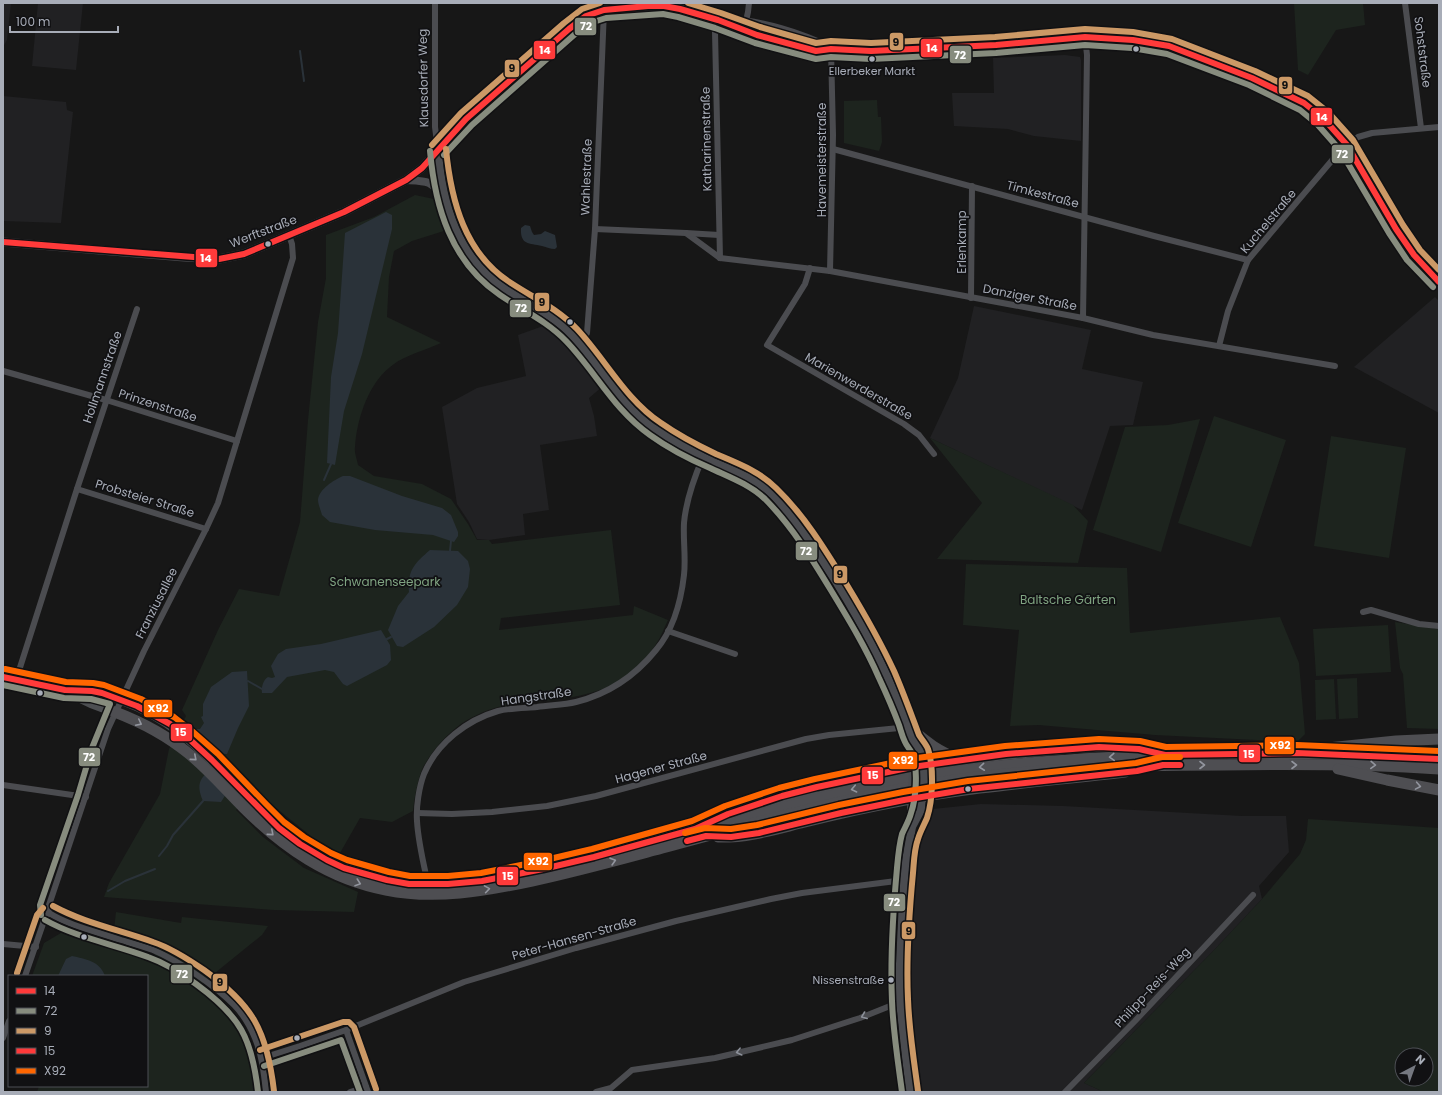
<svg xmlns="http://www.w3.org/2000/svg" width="1442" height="1095" viewBox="0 0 1442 1095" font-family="Poppins,sans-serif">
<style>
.built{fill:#212123}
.green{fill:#1d241e;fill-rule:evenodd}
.water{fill:#2a3239}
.pier{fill:#171717}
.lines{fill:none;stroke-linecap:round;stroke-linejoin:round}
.stream{stroke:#2a3239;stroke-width:2}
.minor{stroke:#4b4c50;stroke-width:6}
.tertiary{stroke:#4b4c50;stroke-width:8}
.secondary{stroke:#4a4a4e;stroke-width:9}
.primary{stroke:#4d4f52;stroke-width:10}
.trunk{stroke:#4e4e52;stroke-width:11}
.tertiary-bridge{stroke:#4b4c50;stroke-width:8}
.bus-1-casing{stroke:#111113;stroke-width:9}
.bus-2-casing{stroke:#111113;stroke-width:9}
.bus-3-casing{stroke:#111113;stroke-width:9}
.bus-4-casing{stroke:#111113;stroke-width:9}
.bus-5-casing{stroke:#111113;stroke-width:9}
.bus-1{stroke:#ff3a3a;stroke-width:6}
.bus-2{stroke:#878c7e;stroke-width:6}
.bus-3{stroke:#c96;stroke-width:6}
.bus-4{stroke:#ff3a3a;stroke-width:6}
.bus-5{stroke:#f60;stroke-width:6}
.oneway{stroke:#92959e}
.oneway2{stroke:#8c9099}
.bus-dot{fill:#a8adb8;stroke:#111113;stroke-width:1.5}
.labels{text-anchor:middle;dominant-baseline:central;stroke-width:3.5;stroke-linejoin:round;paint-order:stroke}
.bus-label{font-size:11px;fill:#a8adb8;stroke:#111113}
.street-label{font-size:12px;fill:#a8adb8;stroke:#111113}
.park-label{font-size:12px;fill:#7fa381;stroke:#111113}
.line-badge{stroke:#111113;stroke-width:1.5}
.badge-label{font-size:11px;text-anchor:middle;font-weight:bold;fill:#fff}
.pale-badge-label{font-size:11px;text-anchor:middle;font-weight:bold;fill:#111}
</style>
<rect width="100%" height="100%" fill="#171717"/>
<g class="built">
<path d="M3,3H11L7,40L3,47Z"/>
<path d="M38,3H83L76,70L32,66Z"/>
<path d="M1065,55L1080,57L1081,60V141L1034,136L1008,129L954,126L952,93H994L993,58Z"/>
<path d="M3,96L66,102L67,110L73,112L61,223L3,221Z"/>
<path d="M1435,297L1439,301V413L1354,367Z"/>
<path d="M974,306L1091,330L1082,369L1143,382L1133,425L1110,426L1082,510L930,438L958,378Z"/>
<path d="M546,325L572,347L603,386L589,398L594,416L597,436L540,445L549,510L523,514L525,535L489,540L477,539L469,522L457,504L442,407L477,388L526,376L518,335Z"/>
<path d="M981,804L1063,806L1242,816H1286L1289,852L1259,886L1262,899L1217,947L1084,1083L1104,1092H920L916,1079L906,972L908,888L920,840L933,809Z"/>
</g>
<g class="green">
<path d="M1294,3H1363L1365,25L1336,30L1308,75L1298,70Z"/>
<path d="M877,100L878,117H881L882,142L879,151L844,143V101Z"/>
<path d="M415,195L434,199L447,230L412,241L394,251L389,277L387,317L441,343C428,349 404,356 394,364C369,381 357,418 355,447C354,453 357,459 358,465L374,476L422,484L451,499L468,524L477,540H489L492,544L611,530L620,605L501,618L499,630L633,615L634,606L668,620C664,628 661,637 656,644C645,662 622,681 603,689C568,702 533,700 498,707C486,710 466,719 457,727C444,737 427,757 421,772C417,785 414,798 413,811L392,822L360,818L340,853L312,837L255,791L236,810L263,837L304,868L358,892L354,912L274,910L104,897L109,883L160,794L169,749L186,716L182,710L218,630L239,589L279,596L300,522L308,420L318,322L326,278V235L374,217Z"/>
<path d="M1214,416L1286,440L1251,547L1178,523Z"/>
<path d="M1200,419L1161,552L1093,530L1125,427L1168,425Z"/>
<path d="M1331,436L1406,448L1389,558L1314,546Z"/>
<path d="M930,438L1073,505L1088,521L1078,563L937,559L982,503Z"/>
<path d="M966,564L1127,568L1130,633L1280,617L1299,663L1305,734L1297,742L1155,735L1039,725L1010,726L1019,630L963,625Z"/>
<path d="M1395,622L1439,629V729L1407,728L1403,674L1400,668Z"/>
<path d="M1388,625L1391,672L1316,676L1313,629Z"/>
<path d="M1357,678L1358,718L1339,719L1337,679Z"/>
<path d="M1334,679L1336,719L1316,720L1315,680Z"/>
<path d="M1308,819L1439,828V1092H1104L1084,1083L1217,947L1262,899L1300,854L1306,840ZM1402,1055H1426V1079H1402Z"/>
<path d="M116,912L181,923L182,917L268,926L262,935L210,977L203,984L231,1008L241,1023L255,1057L258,1092H37L39,1086H147V976H32L44,943L66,930L153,960L157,944L114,930Z"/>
</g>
<g class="water">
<path d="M386,212L392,215V229L362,354L344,411L335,465L327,463L331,377L338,333L345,233Z"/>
<path d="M525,225L530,226L532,232L534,235L541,234L545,231L555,235L557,247L555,249C550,249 547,247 542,246C529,243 520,245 521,228Z"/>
<path d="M343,476H350L402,496L442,508L451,515L458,532V536L454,542L433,535L375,530L330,522L322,515C321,511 318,504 318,500C319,489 334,480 343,476Z"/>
<path d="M430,550L458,551L468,561L470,569L468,587L457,605L434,627L403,647L397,646L388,630L398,606L409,592C407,570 415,563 430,550Z"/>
<path d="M381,630L390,645L391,660L387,665L347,686L343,684L334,672L325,670L287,677L272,693H262C261,688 263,680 268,677L272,678L275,677L271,666L278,654L286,649L321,644Z"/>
<path d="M247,671L249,706L238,728L227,754L185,752L192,727L194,729H200L204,723L201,717L203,716V704L211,687L232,672Z"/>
<path d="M220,764L233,765L237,777L221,802L203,801C194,780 203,775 220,764Z"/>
<path d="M72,956C85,959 100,961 105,976H58L66,959Z"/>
</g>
<path class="pier" d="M190,726L219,756H215L195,764L183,752Z"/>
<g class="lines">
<g class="stream">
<path d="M300,51L304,81"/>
<path d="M324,480L331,464"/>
<path d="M450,551L451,541"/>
<path d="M387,639L391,637"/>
<path d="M248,681L262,689"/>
<path d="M159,856L167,846L173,835L203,801"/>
<path d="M108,891L125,881L155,869"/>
</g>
<g class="minor">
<path d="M435,3V127L438,150"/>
<path d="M1405,3L1421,128"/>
<path d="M718,20L715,32L720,258"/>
<path d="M746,21L748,12L749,3"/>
<path d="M833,149L1154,236L1248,260"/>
<path d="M595,229L686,233L720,258"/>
<path d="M686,233L719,235"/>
<path d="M720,258L830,271L1083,318L1153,335L1335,366"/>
<path d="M810,268L805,284L767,345L904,424L919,435L934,454"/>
<path d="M830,271L833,135L831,49"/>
<path d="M971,298L972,186"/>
<path d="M1083,318L1087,55L1085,37"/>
<path d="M581,344L587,333L595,229L604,10"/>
<path d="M1219,346L1228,311L1248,260L1339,152L1358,137L1372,133L1439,127"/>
<path d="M3,371L106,400L237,441"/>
<path d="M77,489L206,529"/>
<path d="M1363,612L1371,610L1419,624L1439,626"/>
<path d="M668,631L735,654"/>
<path d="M16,680L77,489L137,309"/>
<path d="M3,785L86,797"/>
<path d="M417,813L452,814L492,812L547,806L596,796L806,739L829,735L909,727"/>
<path d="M426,875C422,857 418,839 417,821C416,807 419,787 424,774C437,743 467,720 498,711C510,708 525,708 537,707C550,705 564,705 576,702C608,694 635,676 656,650C673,630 681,601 684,575C686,558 683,540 684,523C686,500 694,478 703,457"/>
<path d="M49,913C70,926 98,932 121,940C131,943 142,946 153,950C179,961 214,985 234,1005C243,1014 250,1026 255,1038C262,1055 264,1074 266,1092"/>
<path d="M3,944L36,947"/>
<path d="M25,976L45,918L49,913L48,908L108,729L144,651L206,529L218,503L293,258L292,244L289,235"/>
<path d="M346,1030L368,1092"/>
<path d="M3,1038L9,1021"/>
<path d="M262,1058L300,1046L346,1030L464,982L576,948L676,921L771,899L802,893L904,880"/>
<path d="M350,1092L366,1087"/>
<path d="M596,1092L611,1088L632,1070L715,1058L792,1040L860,1018L900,1002"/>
<path d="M1065,1092L1135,1021L1253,895"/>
</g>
<g class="tertiary">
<path d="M438,150C441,202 458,259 505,289C528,304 553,315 572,335C601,365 618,404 653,428C669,438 686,448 703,457C727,469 752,475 772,494C782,504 791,517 800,529C833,573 865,628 888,678C894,693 901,708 907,724C909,729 910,734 912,739C914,743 918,746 919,749C922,755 923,763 923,770"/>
<path d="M406,180C428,181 430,180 444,198"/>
<path d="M912,739L910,750L913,771"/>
<path d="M912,794L911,809L912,826"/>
<path d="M910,1092L900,1002V964L904,880L906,861L912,827L921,810L922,792"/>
</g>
<g class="secondary">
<path d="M727,20C762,22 801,34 831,49"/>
<path d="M3,242L184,257L219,259L244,254L344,212L406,180L422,168L466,119L569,29L586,16L604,10L648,6H664L680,9L718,20L757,35L802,48L816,51L831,49L871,51L996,45L1085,37L1133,40L1169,46L1252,78L1304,103L1323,118L1347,145L1396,229L1414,255L1439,282"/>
</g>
<g class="primary">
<path d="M3,677L65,690L92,691L121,699"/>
<path d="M68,692L91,703L115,712"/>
</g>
<g class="trunk">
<path d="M121,699C143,707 164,719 182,733C217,760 244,797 277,826C309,854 348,873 389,881C438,890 487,881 535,870C576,862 616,851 657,840C731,819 805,799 881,784C991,762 1103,756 1215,754C1290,753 1365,753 1439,759"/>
<path d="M115,712C141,722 166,735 188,753C208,769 225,789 243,807C284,848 329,879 386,890C435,900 485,891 532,881C574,872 614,861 655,850C747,825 840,799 935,783C1029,768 1126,765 1222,765C1294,764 1367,764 1439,769"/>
<path d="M909,727C925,741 940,753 960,759"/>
<path d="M1328,748L1396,741L1439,739"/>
<path d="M1338,769L1387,780L1439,790"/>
<path d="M733,812C829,780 929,762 1030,752C1069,748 1110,742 1148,751"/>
<path d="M718,837C748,838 776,829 805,822C836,814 868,807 900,801C974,786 1050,781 1125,772"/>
</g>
<g class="tertiary-bridge">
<path d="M922,792L923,770"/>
<path d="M912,793L913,771"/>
</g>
<defs>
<path id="bus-1" d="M3,242L219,259L244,254L344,212L406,180L422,168L466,119L569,29L586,16L604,10L648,6H664L680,9L718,20L757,35L816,51L831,49L871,51L996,45L1085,37L1133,40L1169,46L1252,78L1304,103L1323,118L1347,145L1396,229L1414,255L1439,282"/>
<g id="bus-2">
<path d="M430,151C435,207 451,262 500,295C522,310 547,321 566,341C595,371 614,410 650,435C668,448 689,459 710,468C729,477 749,484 765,499C792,526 812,559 832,592C849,620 866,648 879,678C886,693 893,709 899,725C901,731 902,736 905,742C907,747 912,751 913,756C918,770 916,799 911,813C909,821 905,827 902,834C899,845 898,857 897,868C893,912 890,957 892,1001C893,1031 898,1062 902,1092"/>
<path d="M444,155L472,125L574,35L590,23L606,18L663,14L678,17L715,28L755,43L816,59L831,57L871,59L996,53L1085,45L1132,48L1167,54L1249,85L1300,110L1317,124L1340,150L1389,233L1407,260L1433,287"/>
<path d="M3,685L64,698L91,699L110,704L92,748L78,795L40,905L41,915"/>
<path d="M45,920C77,938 114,944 148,957C165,963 181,973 196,984C240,1016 252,1038 258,1092"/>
<path d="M264,1066L341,1040L360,1092"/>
</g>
<g id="bus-3">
<path d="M688,3L721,13L760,27L816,43L831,41L871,43L995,37L1085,29L1133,32L1172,39L1255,71L1308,96L1328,112L1353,140L1403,225L1420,250L1439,270"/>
<path d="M432,145L461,113L564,23L582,9L600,3"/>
<path d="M446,149C451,201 465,254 511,283C534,298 558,309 577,329C606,360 625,399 661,423C678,435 697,445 716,454C737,463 759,471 776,488C805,516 826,551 847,585C864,613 880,641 894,671C901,687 907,703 913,719C915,724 917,730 919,735C922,740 926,744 928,749C934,767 933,800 927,818C924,825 920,832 918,839C914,850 914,862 913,873C909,915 906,958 908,999C909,1030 914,1061 918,1091"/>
<path d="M53,906C84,923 120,930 153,942C171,948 188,959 204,970C253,1005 267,1031 274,1091"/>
<path d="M17,973L37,915L43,908"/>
<path d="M260,1050L343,1022H349L354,1027L376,1089"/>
</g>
<g id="bus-4">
<path d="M3,677L65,690L92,691L102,693L137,706L170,724L187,737L212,760L279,828L300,844L327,860L344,868L387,880L409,884H448L482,881L543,869L594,857L695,829L728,814L782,796L817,787L912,767L1006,754L1099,747L1139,749L1165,755L1297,753L1439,759"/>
<path d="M687,841L706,836L731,837L759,833L841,813L904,800L969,789L1137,771L1163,765H1180"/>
</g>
<g id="bus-5">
<path d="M5,669L66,682L93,683L104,685L141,699L174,717L192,731L218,754L266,804L284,822L304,837L331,853L347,860L389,872L410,876H448L481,873L541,861L592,849L692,821L725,806L779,788L815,779L910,759L1005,746L1099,739L1140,741L1166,747L1297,745L1439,751"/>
<path d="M685,833L705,828L731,829L757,825L839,805L903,792L968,781L1136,763L1162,757H1180"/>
</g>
</defs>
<use href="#bus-1" class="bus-1-casing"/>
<use href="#bus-2" class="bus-2-casing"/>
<use href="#bus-3" class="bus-3-casing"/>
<use href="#bus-4" class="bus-4-casing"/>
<use href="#bus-5" class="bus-5-casing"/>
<use href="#bus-1" class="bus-1"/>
<use href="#bus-2" class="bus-2"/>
<use href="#bus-3" class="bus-3"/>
<use href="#bus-4" class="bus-4"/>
<use href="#bus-5" class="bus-5"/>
</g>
<defs><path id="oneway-chevron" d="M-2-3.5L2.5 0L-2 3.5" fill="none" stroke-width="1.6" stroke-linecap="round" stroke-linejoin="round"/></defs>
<g class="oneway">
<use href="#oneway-chevron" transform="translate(139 723) rotate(27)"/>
<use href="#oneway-chevron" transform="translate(1112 757) rotate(177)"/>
<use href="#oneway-chevron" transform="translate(194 758) rotate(41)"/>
<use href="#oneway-chevron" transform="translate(1202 765)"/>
<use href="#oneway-chevron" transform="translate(1294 765)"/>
<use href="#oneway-chevron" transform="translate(1373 765) rotate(2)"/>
<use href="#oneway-chevron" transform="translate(982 767) rotate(174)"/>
<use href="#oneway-chevron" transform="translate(1418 786) rotate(10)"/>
<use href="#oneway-chevron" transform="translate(854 789) rotate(168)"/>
<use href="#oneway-chevron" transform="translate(271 833) rotate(41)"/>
<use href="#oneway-chevron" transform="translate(613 861) rotate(-16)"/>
<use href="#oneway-chevron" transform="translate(358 883) rotate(19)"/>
<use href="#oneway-chevron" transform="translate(487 889) rotate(-9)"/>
</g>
<g class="oneway2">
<use href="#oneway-chevron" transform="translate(864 1016) rotate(159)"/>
<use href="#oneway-chevron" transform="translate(739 1052) rotate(166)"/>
</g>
<g class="bus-dot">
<circle cx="1136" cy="49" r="3.5"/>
<circle cx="872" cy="59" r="3.5"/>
<circle cx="268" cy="244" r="3.5"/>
<circle cx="570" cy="322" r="3.5"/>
<circle cx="40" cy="693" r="3.5"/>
<circle cx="968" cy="789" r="3.5"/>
<circle cx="84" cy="937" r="3.5"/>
<circle cx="891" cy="980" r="3.5"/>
<circle cx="297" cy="1038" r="3.5"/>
</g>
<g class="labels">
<g class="bus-label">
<text x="872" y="71">Ellerbeker Markt</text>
<text x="884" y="980" text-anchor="end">Nissenstraße</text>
</g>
<g class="street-label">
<text transform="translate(1423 52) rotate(83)">Sohststraße</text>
<text transform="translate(423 78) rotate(-91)">Klausdorfer Weg</text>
<text transform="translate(706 139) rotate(-91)">Katharinenstraße</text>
<text transform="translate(821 160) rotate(-90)">Havemeisterstraße</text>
<text transform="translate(586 177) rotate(-88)">Wahlestraße</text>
<text transform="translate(1043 194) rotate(15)">Timkestraße</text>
<text transform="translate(1268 221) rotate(-50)">Kuchelstraße</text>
<text transform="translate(263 231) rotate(-21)">Werftstraße</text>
<text transform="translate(961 242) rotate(-90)">Erlenkamp</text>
<text transform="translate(1030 297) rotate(11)">Danziger Straße</text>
<text transform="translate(102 377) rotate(-71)">Hollmannstraße</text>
<text transform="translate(859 386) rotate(30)">Marienwerderstraße</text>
<text transform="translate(158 405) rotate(18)">Prinzenstraße</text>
<text transform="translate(145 498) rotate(17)">Probsteier Straße</text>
<text transform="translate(156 603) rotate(-63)">Franziusallee</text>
<text transform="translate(536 696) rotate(-8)">Hangstraße</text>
<text transform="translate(661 767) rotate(-15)">Hagener Straße</text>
<text transform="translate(574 938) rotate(-16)">Peter-Hansen-Straße</text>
<text transform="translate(1152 987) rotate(-47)">Philipp-Reis-Weg</text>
</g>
<g class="park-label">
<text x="385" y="581">Schwanenseepark</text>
<text x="1068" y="599">Baltsche Gärten</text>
</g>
</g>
<g class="line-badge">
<rect x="574" y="17" width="23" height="19" rx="4" fill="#878c7e"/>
<rect x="889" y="32" width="15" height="19" rx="4" fill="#c96"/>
<rect x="920" y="38" width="23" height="20" rx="4" fill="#ff3a3a"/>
<rect x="533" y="40" width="23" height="20" rx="4" fill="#ff3a3a"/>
<rect x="949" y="45" width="23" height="19" rx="4" fill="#878c7e"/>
<rect x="504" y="59" width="16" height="19" rx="4" fill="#c96"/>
<rect x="1278" y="76" width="15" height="19" rx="4" fill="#c96"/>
<rect x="1310" y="107" width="23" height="19" rx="4" fill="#ff3a3a"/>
<rect x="1331" y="144" width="23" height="20" rx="4" fill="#878c7e"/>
<rect x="195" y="248" width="23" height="20" rx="4" fill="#ff3a3a"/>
<rect x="534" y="292" width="16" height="20" rx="4" fill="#c96"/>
<rect x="509" y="299" width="23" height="19" rx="4" fill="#878c7e"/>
<rect x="795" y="541" width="23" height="20" rx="4" fill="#878c7e"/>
<rect x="833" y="565" width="15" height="19" rx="4" fill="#c96"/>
<rect x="143" y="699" width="30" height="19" rx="4" fill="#f60"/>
<rect x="170" y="723" width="23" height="19" rx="4" fill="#ff3a3a"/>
<rect x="1264" y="736" width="31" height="19" rx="4" fill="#f60"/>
<rect x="1238" y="744" width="23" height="19" rx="4" fill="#ff3a3a"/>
<rect x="78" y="747" width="23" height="20" rx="4" fill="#878c7e"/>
<rect x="888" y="751" width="30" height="19" rx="4" fill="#f60"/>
<rect x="861" y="766" width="23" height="19" rx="4" fill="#ff3a3a"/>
<rect x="523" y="852" width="30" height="19" rx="4" fill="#f60"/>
<rect x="496" y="866" width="23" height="20" rx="4" fill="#ff3a3a"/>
<rect x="883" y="893" width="23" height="19" rx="4" fill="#878c7e"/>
<rect x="901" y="921" width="15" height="19" rx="4" fill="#c96"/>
<rect x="170" y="964" width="23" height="20" rx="4" fill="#878c7e"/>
<rect x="212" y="973" width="16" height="19" rx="4" fill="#c96"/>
</g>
<g class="badge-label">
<text x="586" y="30">72</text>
<text x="932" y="52">14</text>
<text x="545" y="54">14</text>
<text x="960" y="59">72</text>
<text x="1322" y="121">14</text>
<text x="1342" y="158">72</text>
<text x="206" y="262">14</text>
<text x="521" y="312">72</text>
<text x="806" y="555">72</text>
<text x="158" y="712">X92</text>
<text x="181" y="736">15</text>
<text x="1280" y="749">X92</text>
<text x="1249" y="758">15</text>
<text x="89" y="761">72</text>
<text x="903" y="764">X92</text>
<text x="873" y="779">15</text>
<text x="538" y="865">X92</text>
<text x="508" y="880">15</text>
<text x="894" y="906">72</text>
<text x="182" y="978">72</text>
</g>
<g class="pale-badge-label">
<text x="896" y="46">9</text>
<text x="512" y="72">9</text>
<text x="1285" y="89">9</text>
<text x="542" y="306">9</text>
<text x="840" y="578">9</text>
<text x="909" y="935">9</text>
<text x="220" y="986">9</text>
</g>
<rect width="1442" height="1095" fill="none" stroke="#a8adb8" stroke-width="8"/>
<rect x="8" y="975" width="140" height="112" fill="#111113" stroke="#4d4f55"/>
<rect x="16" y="988" width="20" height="6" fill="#ff3a3a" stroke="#4d4f55"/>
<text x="44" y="995" font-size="12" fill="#a8adb8">14</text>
<rect x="16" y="1008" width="20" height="6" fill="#878c7e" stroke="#4d4f55"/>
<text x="44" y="1015" font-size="12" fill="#a8adb8">72</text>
<rect x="16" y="1028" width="20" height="6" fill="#cc9966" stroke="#4d4f55"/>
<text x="44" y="1035" font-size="12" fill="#a8adb8">9</text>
<rect x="16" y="1048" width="20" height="6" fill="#ff3a3a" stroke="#4d4f55"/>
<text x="44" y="1055" font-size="12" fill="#a8adb8">15</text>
<rect x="16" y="1068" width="20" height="6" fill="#ff6600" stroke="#4d4f55"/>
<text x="44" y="1075" font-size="12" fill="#a8adb8">X92</text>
<g transform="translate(1414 1067) rotate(41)"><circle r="19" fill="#111113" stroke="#4d4f55"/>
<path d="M0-3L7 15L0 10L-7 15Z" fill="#757880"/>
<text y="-6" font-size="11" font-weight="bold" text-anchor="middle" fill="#a8adb8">N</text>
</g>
<path d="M10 26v6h108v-6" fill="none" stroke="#a8adb8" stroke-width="2"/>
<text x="16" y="26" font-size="12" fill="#a8adb8" stroke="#111113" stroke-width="3" paint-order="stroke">100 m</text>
</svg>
